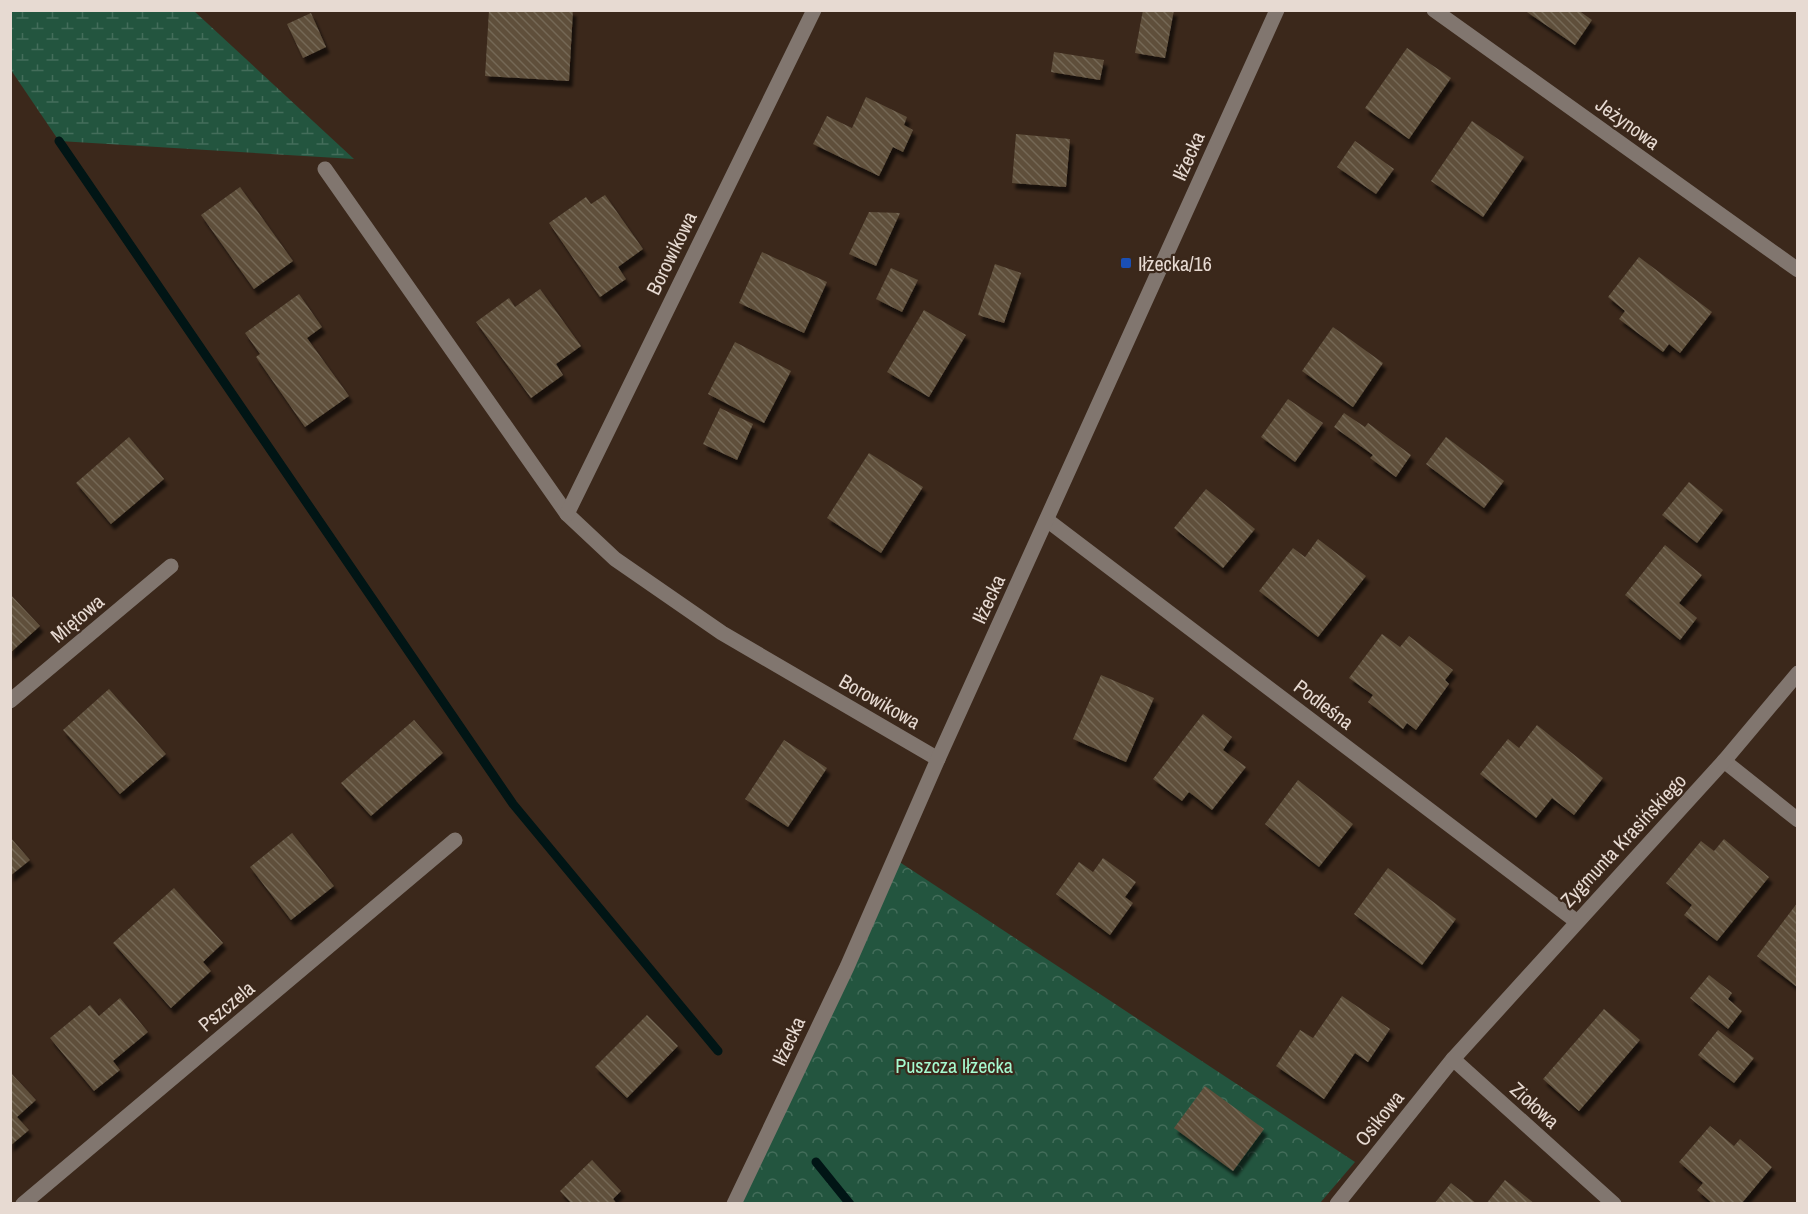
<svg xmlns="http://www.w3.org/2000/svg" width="1808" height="1214" viewBox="0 0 1808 1214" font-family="'Archivo Narrow',sans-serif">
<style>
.forest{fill:url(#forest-crowns)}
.wetland{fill:url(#wetland-marsh)}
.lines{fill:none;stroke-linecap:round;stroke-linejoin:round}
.stream{stroke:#011515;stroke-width:9}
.building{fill:url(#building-back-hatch);filter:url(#shadow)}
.minor{stroke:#81766f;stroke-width:15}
.transit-dot{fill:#1a4fb4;stroke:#3b281b;stroke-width:2}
.labels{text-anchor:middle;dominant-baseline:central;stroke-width:4.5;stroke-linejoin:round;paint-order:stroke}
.street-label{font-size:20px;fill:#e7dad2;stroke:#3b281b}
.poi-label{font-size:20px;fill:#e7dad2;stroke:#3b281b;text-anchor:start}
.park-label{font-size:20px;fill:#a5fad0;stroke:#3b281b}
</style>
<defs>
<pattern id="forest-crowns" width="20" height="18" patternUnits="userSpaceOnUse" patternTransform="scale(1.5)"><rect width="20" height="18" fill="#23553f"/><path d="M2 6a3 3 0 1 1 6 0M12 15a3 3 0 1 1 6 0" fill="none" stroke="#436d5a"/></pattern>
<pattern id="wetland-marsh" width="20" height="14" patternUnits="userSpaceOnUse" patternTransform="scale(1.5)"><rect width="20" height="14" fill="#23553f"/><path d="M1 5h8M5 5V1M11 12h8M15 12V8" fill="none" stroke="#436d5a"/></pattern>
<pattern id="building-back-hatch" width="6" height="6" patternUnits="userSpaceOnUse" patternTransform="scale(1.5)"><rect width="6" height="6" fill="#5e4f3b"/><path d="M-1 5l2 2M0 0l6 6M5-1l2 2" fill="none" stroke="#756856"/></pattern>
<filter id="shadow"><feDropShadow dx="3.5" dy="6" stdDeviation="1.5" flood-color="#0009"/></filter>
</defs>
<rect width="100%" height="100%" fill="#3b281b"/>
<path class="forest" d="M895,859L1355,1162L1320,1203L734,1204Z"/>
<path class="wetland" d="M10,11H194L354,159L59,141L11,70Z"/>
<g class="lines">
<g class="stream">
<path d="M59,141L513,804L718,1051"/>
<path d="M816,1162L850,1204"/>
</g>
</g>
<g class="building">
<path d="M489,10H573L569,81L485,76Z"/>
<path d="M1143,10H1174L1165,58L1135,53Z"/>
<path d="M1524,10H1578L1592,20L1575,45Z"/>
<path d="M311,13L326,47L303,58L287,24Z"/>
<path d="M1407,48L1451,78L1409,139L1365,108Z"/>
<path d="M1054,52L1104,60L1100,80L1051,72Z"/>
<path d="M866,97L907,117L904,125L913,130L903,152L893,147L879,176L813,144L827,116L852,128Z"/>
<path d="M1472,121L1524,157L1483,217L1431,181Z"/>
<path d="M1016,134L1070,139L1066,187L1012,183Z"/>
<path d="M1355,141L1394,169L1376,194L1337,167Z"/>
<path d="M240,187L293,261L254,289L201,215Z"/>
<path d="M605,195L643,249L618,267L626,279L600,297L549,223L586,197L591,204Z"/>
<path d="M869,212L900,213L876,266L849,254Z"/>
<path d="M762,252L827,282L804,333L739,303Z"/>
<path d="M1639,257L1712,312L1680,353L1669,344L1663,352L1619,319L1625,311L1608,297Z"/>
<path d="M995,264L1021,273L1004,323L978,315Z"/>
<path d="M891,268L918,280L902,312L876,299Z"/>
<path d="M540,289L581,346L556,364L563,375L531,398L476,322L509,298L515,307Z"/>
<path d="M299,294L322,327L307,338L349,396L305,427L256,357L260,354L245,333Z"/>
<path d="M924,310L966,335L929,397L887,372Z"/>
<path d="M1333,327L1383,363L1353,407L1302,371Z"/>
<path d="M735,342L791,371L764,423L708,394Z"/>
<path d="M1288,399L1323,423L1295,462L1261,437Z"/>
<path d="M720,408L753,424L737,460L703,444Z"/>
<path d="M1344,413L1365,427L1368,423L1411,455L1396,477L1370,458L1373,455L1334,427Z"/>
<path d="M129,437L164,479L111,524L76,483Z"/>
<path d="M1446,437L1504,481L1484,508L1426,464Z"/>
<path d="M869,453L923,487L881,553L827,518Z"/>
<path d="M1689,482L1723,510L1697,543L1662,515Z"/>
<path d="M1206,489L1255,529L1223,568L1174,528Z"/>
<path d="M1318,539L1366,576L1318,637L1259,591L1293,548L1305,557Z"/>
<path d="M1665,545L1702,575L1679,603L1697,618L1680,640L1625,595Z"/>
<path d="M10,594L40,626L10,653Z"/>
<path d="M1382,634L1400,647L1409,636L1453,670L1445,680L1449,684L1416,730L1407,723L1403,729L1368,702L1373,695L1349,678Z"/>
<path d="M1101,675L1154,698L1126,762L1073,739Z"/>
<path d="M109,689L166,754L120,794L63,730Z"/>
<path d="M1203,714L1232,737L1223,750L1246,767L1212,810L1189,792L1182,801L1153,779Z"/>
<path d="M414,720L443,753L371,816L341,783Z"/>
<path d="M1537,725L1603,778L1574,815L1552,798L1536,818L1480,774L1508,739L1519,748Z"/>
<path d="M784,740L827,768L788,827L745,799Z"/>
<path d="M1298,780L1353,824L1319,867L1265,824Z"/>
<path d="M292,833L334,886L291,920L250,867Z"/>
<path d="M10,837L30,860L10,876Z"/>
<path d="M1724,839L1769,877L1717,941L1684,915L1692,905L1666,883L1701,841L1714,851Z"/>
<path d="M1103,858L1136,882L1125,897L1133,903L1110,935L1056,894L1079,862L1093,872Z"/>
<path d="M1388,868L1456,919L1422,965L1354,914Z"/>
<path d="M174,888L223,943L203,962L211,971L171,1008L113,943Z"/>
<path d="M1798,902V985L1797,987L1757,956Z"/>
<path d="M1709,975L1732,993L1728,999L1742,1011L1728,1029L1690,998Z"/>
<path d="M1342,996L1390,1029L1368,1062L1355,1053L1324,1099L1276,1066L1300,1030L1313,1038Z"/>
<path d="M120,998L148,1032L113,1061L120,1070L94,1091L50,1038L90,1005L99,1016Z"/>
<path d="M1604,1009L1640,1040L1579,1111L1543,1079Z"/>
<path d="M647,1015L678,1046L627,1098L595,1067Z"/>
<path d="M1718,1030L1754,1058L1734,1083L1698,1055Z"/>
<path d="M10,1072L36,1100L17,1117L29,1130L10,1146Z"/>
<path d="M1205,1086L1264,1129L1233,1171L1174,1128Z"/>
<path d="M1710,1126L1734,1146L1740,1139L1772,1167L1741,1204H1713L1697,1190L1703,1183L1679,1162Z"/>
<path d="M592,1160L621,1191L613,1199L617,1204H572L560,1191Z"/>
<path d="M1505,1180L1535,1204H1486Z"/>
<path d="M1451,1183L1477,1204H1434Z"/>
</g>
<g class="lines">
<g class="minor">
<path d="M1434,10L1798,270"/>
<path d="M325,169L567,514L615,559L722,633L938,759"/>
<path d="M567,514L814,10"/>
<path d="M1047,520L1576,921"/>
<path d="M10,701L171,566"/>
<path d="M1724,761L1798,820"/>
<path d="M23,1204L455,840"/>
<path d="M734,1204L847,967L938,759L1277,10"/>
<path d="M1337,1204L1453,1059"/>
<path d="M1614,1204L1453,1059L1724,761L1798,673"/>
</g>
</g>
<rect class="transit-dot" x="1120" y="257" width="12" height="12" rx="3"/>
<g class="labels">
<g class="street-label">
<text transform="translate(1628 123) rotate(36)">Jeżynowa</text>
<text transform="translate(1188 156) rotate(-66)">Iłżecka</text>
<text transform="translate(671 253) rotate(-64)">Borowikowa</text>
<text transform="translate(988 599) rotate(-65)">Iłżecka</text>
<text transform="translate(77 618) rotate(-40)">Miętowa</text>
<text transform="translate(880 701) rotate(30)">Borowikowa</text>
<text transform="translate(1324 704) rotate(37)">Podleśna</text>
<text transform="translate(1623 840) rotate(-47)">Zygmunta Krasińskiego</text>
<text transform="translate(226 1006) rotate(-40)">Pszczela</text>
<text transform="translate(788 1041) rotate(-65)">Iłżecka</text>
<text transform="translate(1535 1105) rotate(42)">Ziołowa</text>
<text transform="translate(1379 1118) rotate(-51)">Osikowa</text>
</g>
<g class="poi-label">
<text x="1138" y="263">Iłżecka/16</text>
</g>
<g class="park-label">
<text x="954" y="1065">Puszcza Iłżecka</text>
</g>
</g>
<rect width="1808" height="1214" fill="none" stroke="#e7dad2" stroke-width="24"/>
</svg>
